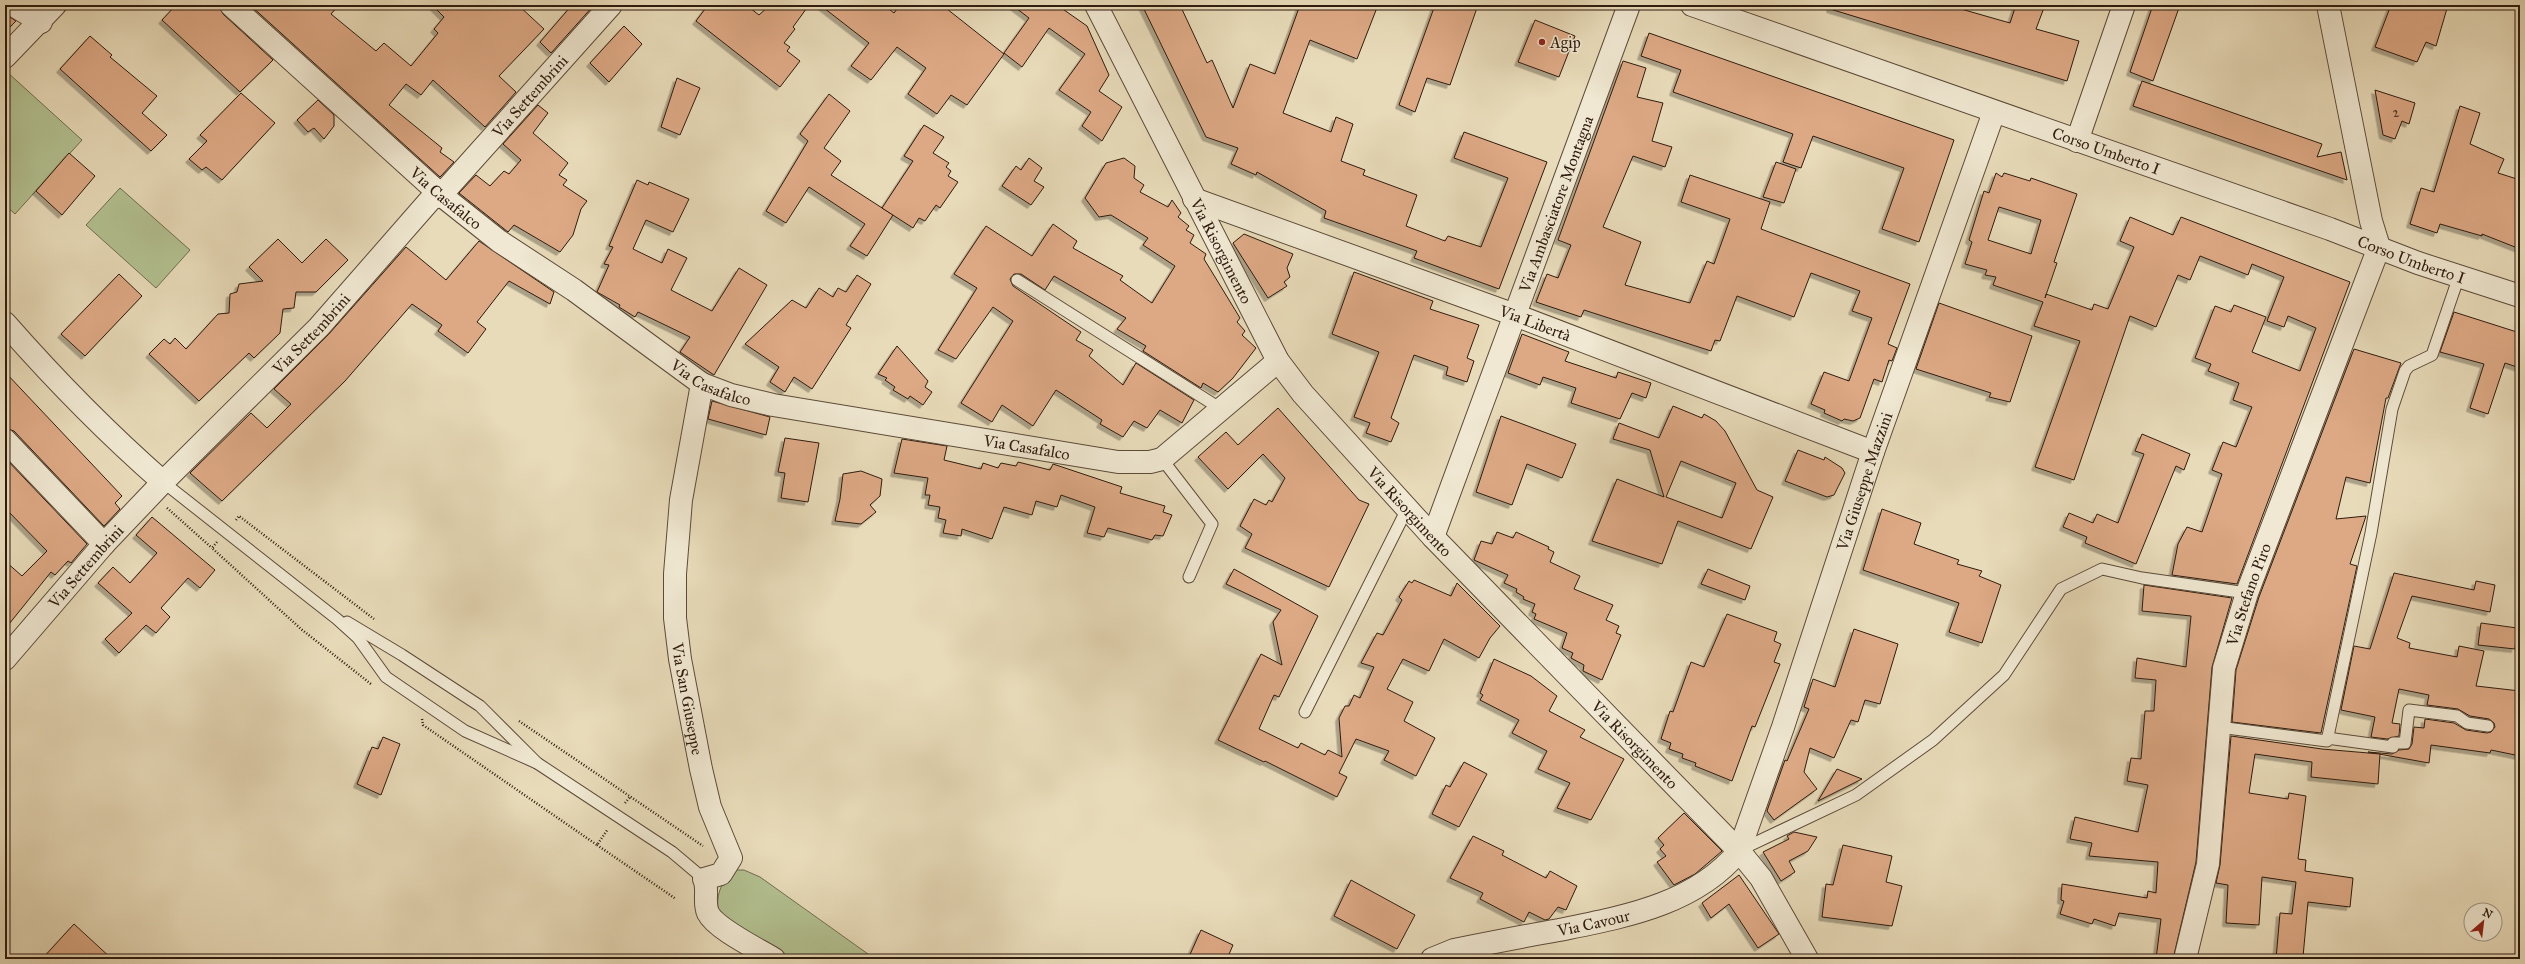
<svg xmlns="http://www.w3.org/2000/svg" width="2525" height="964" viewBox="0 0 2525 964" font-family="'IM FELL Great Primer',serif">
<style>
.green{fill:#b3c191;stroke:#706e50}
.building{fill:#dda985;stroke:#2e1b0e;fill-rule:evenodd;filter:url(#shadow)}
.lines{fill:none;stroke-linecap:round;stroke-linejoin:round}
.service-casing{stroke:#5c4b39;stroke-width:13}
.minor-casing{stroke:#5c4b39;stroke-width:24}
.tertiary-casing{stroke:#5c4b39;stroke-width:24}
.path{stroke:#2e1b0e;stroke-width:2.5;stroke-dasharray:1 2;stroke-linecap:butt}
.service{stroke:#f0e8d2;stroke-width:11}
.minor{stroke:#f0e8d2;stroke-width:22}
.tertiary{stroke:#f0e8d2;stroke-width:22}
.poi-dot{fill:#8f2418;stroke:#f0e8d2;stroke-width:1.5}
.labels{text-anchor:middle;dominant-baseline:central;stroke-width:3;stroke-linejoin:round;paint-order:stroke}
.number-label{font-size:14px;fill:#5a3e2c}
.poi-label{font-size:16px;fill:#2e1b0e;stroke:#f0e8d2;text-anchor:start}
.street-label{font-size:16px;fill:#2e1b0e;stroke:#f0e8d2}
</style>
<defs>
<filter id="shadow"><feDropShadow dx="-3.5" dy="3.5" stdDeviation="0" flood-color="#0004"/></filter>
</defs>
<rect width="100%" height="100%" fill="#e8dbb9"/>
<filter id="stains"><feTurbulence type="fractalNoise" baseFrequency=".005" numOctaves="4"/><feColorMatrix values="0 0 0 0 .2 0 0 0 0 .09 0 0 0 0 .02 0 0 0 .5 -.17"/></filter>
<radialGradient id="worn" r=".72"><stop offset=".6" stop-color="#630" stop-opacity="0"/><stop offset="1" stop-color="#630" stop-opacity=".3"/></radialGradient>
<g class="green">
<path d="M7,72L82,140L15,214L5,205Z"/>
<path d="M120,188L190,250L156,288L86,225Z"/>
<path d="M736,870H744L760,877L875,959H789L719,915C715,897 720,881 736,870Z"/>
</g>
<g class="building">
<path d="M176,5H219L223,14L273,60L240,92L162,20Z"/>
<path d="M250,5H339L331,14L376,51L384,43L411,66L438,33L434,29L444,17L432,5H518L544,29L499,76L516,92L485,127L433,80L421,95L406,84L389,105L442,148L440,152L454,162L440,177Z"/>
<path d="M572,5H594L551,53L540,42Z"/>
<path d="M708,5H746L759,15L770,5H809L793,27L795,29L784,43L790,47L787,51L800,61L780,87L696,21Z"/>
<path d="M820,5H884L894,13L900,5H942L1004,54L967,105L951,95L937,114L908,94L926,68L897,47L871,80L851,66L869,43Z"/>
<path d="M1012,5H1057L1087,26L1109,75L1099,91L1122,107L1102,141L1082,126L1091,112L1059,90L1085,54L1049,28L1022,67L1004,53L1029,18Z"/>
<path d="M1142,5H1180L1207,63L1212,60L1233,108L1250,64L1275,74L1300,5H1378L1357,59L1310,40L1283,113L1331,132L1336,117L1353,124L1341,161L1365,170L1363,175L1417,195L1406,226L1445,241L1448,236L1481,247L1508,178L1454,158L1464,132L1547,162L1499,289L1414,258L1417,251L1324,218L1326,211L1257,172L1256,175L1231,164L1238,148L1206,137Z"/>
<path d="M1435,5H1478L1450,85L1427,78L1415,112L1399,105Z"/>
<path d="M1831,5H1947L2010,23L2016,5H2045L2036,29L2079,41L2067,81L1830,9Z"/>
<path d="M2153,5H2180L2153,81L2130,72Z"/>
<path d="M2391,5H2448L2436,46L2426,42L2417,62L2375,47Z"/>
<path d="M5,14L16,21L5,32Z"/>
<path d="M1535,20L1575,36L1559,77L1518,62Z"/>
<path d="M624,26L642,44L609,82L590,63Z"/>
<path d="M1649,33L1954,140L1919,242L1882,229L1904,168L1813,136L1801,168L1783,162L1793,134L1673,92L1681,70L1641,56Z"/>
<path d="M90,36L112,55L110,57L157,96L142,113L167,135L151,151L60,69Z"/>
<path d="M1623,61L1646,68L1637,97L1663,103L1652,141L1672,147L1665,167L1633,156L1603,227L1641,242L1625,285L1690,303L1707,261L1714,264L1730,219L1681,202L1690,175L1770,202L1761,229L1910,284L1888,344L1897,348L1892,361L1889,360L1882,382L1874,379L1860,418L1853,421L1844,419L1842,421L1824,413L1825,410L1811,404L1824,372L1849,381L1872,318L1852,311L1860,291L1811,273L1794,317L1737,296L1720,341L1715,340L1711,351L1584,310L1581,317L1536,302L1547,274L1558,278L1571,245L1558,240Z"/>
<path d="M677,78L700,88L680,135L661,127Z"/>
<path d="M2142,81L2322,144L2317,157L2341,152L2347,180L2133,106Z"/>
<path d="M2375,90L2415,103L2409,124L2402,121L2395,139L2383,135Z"/>
<path d="M241,93L275,123L222,180L206,167L202,170L189,159L207,141L200,135Z"/>
<path d="M829,94L850,111L824,148L841,161L831,175L893,215L867,256L850,246L865,224L809,187L786,223L766,211L808,141L800,134Z"/>
<path d="M318,100L334,115V126L324,139L314,128L308,132L297,120Z"/>
<path d="M538,105L548,113L533,133L568,163L559,175L567,180L563,185L587,201L581,209L573,235L560,252L514,225L508,232L459,193L476,175L490,186L504,171L509,174L521,160L503,144Z"/>
<path d="M2460,106L2480,113L2470,144L2504,159L2498,173L2520,180V249L2482,234V236L2440,224L2437,233L2410,224L2421,188L2434,192Z"/>
<path d="M924,125L944,137L933,153L949,163L946,167L951,171L948,176L958,182L940,208L936,205L925,221L919,218L913,228L882,208L913,161L904,156Z"/>
<path d="M69,153L95,176L62,215L36,191Z"/>
<path d="M1029,158L1042,168L1034,181L1044,187L1031,205L1002,186L1016,166L1021,170Z"/>
<path d="M1124,158L1135,166L1134,178L1144,185L1140,192L1168,207L1172,200L1181,213L1178,217L1189,226L1186,230L1194,235L1190,243L1206,254L1204,259L1240,318L1237,322L1245,331L1242,335L1256,348L1233,378L1218,392L1203,383L1201,388L1143,351L1146,346L1117,329L1126,318L1054,276L1045,290L1021,274H1014L1010,279L1013,286L1081,332L1076,340L1093,350L1089,356L1123,385L1136,363L1194,400L1182,423L1160,410L1147,428L1134,421L1123,437L1100,424L1102,420L1056,390L1033,426L1002,405L992,422L961,403L1013,321L993,307L956,359L938,350L977,288L954,274L986,226L1032,256L1053,224L1077,241L1073,248L1123,276L1120,280L1152,303L1175,266L1143,245L1148,238L1111,215L1099,217L1085,198L1106,163Z"/>
<path d="M1776,162L1796,169L1784,203L1763,197Z"/>
<path d="M1996,173L2002,177L2004,173L2030,181L2031,178L2077,194L2054,262L2057,263L2045,298L2046,294L2092,310L2094,304L2108,309L2134,247L2120,241L2130,217L2173,235L2181,217L2350,282L2237,584L2172,575L2178,544L2187,527L2202,532L2222,474L2212,470L2223,442L2236,447L2252,407L2233,400L2239,383L2208,371L2211,364L2195,358L2215,306L2231,312L2234,305L2266,317L2252,352L2300,371L2316,328L2288,316L2284,327L2267,321L2284,277L2252,264L2248,275L2200,256L2190,280L2178,275L2156,327L2130,316L2074,480L2035,467L2080,341L2034,326L2043,302L1993,285L1996,277L1985,275L1987,270L1965,264L1972,242L1969,240L1984,191L1989,193ZM1999,207L2041,220L2031,254L1988,240Z"/>
<path d="M637,180L648,185L649,182L689,199L673,232L646,220L633,249L662,263L668,249L687,258L671,290L712,311L739,268L767,285L714,375L680,352L690,337L638,312L635,317L619,307L620,305L597,292L609,265L604,264L613,247L609,246Z"/>
<path d="M1244,234L1293,254L1287,268L1290,277L1284,282L1287,286L1268,298L1233,243Z"/>
<path d="M278,239L302,263L326,239L348,260L316,292H296L294,308L283,309L280,333L254,358L249,353L199,401L149,354L164,339L170,344L175,338L186,349L218,314L229,313L230,294L237,292L239,284L263,281L249,267Z"/>
<path d="M479,241L554,292L550,304L509,281L477,322L486,329L468,353L438,331L442,325L412,304L345,381L222,501L190,473L251,413L267,428L291,404L274,389L328,335L406,247L446,280Z"/>
<path d="M1354,272L1433,301L1430,309L1479,325L1467,358L1474,361L1467,382L1446,375L1448,367L1414,355L1391,418L1399,423L1391,442L1366,433L1370,423L1354,417L1379,352L1332,334Z"/>
<path d="M119,274L142,296L85,356L61,334Z"/>
<path d="M857,275L871,284L846,325L851,328L812,389L794,377L785,392L770,382L779,367L745,344L792,300L806,308L819,288L833,297L838,288L846,292Z"/>
<path d="M1939,303L2032,336L2010,402L1989,397L1991,393L1916,369Z"/>
<path d="M2454,312L2520,333V368L2505,363L2488,414L2470,408L2484,364L2440,352Z"/>
<path d="M1522,334L1569,352L1565,361L1616,378L1618,372L1651,383L1646,398L1632,393L1620,419L1571,403L1576,388L1543,377L1540,385L1508,373Z"/>
<path d="M897,346L928,381L925,387L932,392L923,405L910,396L908,399L893,390L895,387L885,380L887,378L878,374Z"/>
<path d="M2354,349L2401,363L2388,398H2386L2370,483L2346,477L2336,519L2366,516L2350,564L2357,566L2321,733L2232,722L2236,670L2259,597Z"/>
<path d="M5,372L122,496L115,503L120,509L104,526L14,431L5,428Z"/>
<path d="M712,401L770,417L766,435L708,419Z"/>
<path d="M1673,406L1702,418L1704,414L1716,421L1725,431L1757,490L1773,497L1751,549L1678,521L1662,564L1592,541L1617,479L1664,497L1650,450L1613,439L1619,423L1659,438ZM1681,461L1736,483L1722,518L1666,497Z"/>
<path d="M1278,408L1359,500L1369,504L1329,587L1245,548L1252,534L1240,526L1254,499L1266,505L1269,500L1272,502L1285,478L1263,454L1228,489L1198,457L1226,432L1238,445Z"/>
<path d="M1501,416L1576,444L1562,478L1527,464L1512,505L1476,492Z"/>
<path d="M2142,434L2190,454L2184,470L2176,466L2136,564L2085,543L2087,537L2063,527L2069,513L2093,523L2097,514L2118,523L2144,454L2135,451Z"/>
<path d="M785,438L819,443L808,502L781,498L785,473L778,472Z"/>
<path d="M902,439L947,446L944,460L981,469L983,463L998,468L1001,463L1016,466L1018,462L1050,470L1053,464L1122,487L1120,493L1165,506L1163,512L1172,515L1163,536L1155,535L1152,540L1108,528L1104,537L1087,533L1095,507L1061,495L1057,507L1036,501L1032,515L1004,507L992,539L962,529L961,536L943,533L946,520L938,518L940,507L928,505L930,495H925L928,478L894,473Z"/>
<path d="M1798,450L1824,460L1825,457L1842,468L1845,473L1834,495L1827,497L1785,481Z"/>
<path d="M5,458L87,544L71,563L68,561L55,575L51,572L5,629V561L22,576L47,551L5,508Z"/>
<path d="M861,471L882,479L880,496L870,505L876,512L861,524L835,521L840,499L843,474Z"/>
<path d="M1882,509L1921,523L1914,544L1959,560L1957,564L1982,571L1979,576L2001,585L1982,643L1949,632L1959,603L1863,570Z"/>
<path d="M152,517L215,570L200,588L188,578L161,608L170,617L156,633L146,625L119,653L105,639L132,613L98,583L113,567L130,583L157,553L136,535Z"/>
<path d="M1497,532L1513,538L1516,532L1549,547L1548,549L1554,552L1550,562L1580,576L1574,589L1613,605L1606,620L1619,626L1616,633L1621,635L1602,680L1583,671L1584,665L1571,658L1573,653L1562,648L1567,633L1534,619L1536,614L1532,612L1535,604L1523,599L1524,597L1516,592L1517,589L1504,583L1508,575L1474,560L1481,541L1492,544Z"/>
<path d="M1234,569L1318,616L1279,697L1274,695L1259,729L1298,748L1301,743L1325,755L1328,750L1342,757L1339,718L1345,706H1349L1354,695L1360,698L1374,667L1361,663L1377,633L1383,635L1402,600L1399,597L1409,581L1412,583L1414,580L1451,596L1457,583L1500,626L1490,638L1479,658L1444,639L1429,671L1403,659L1387,689L1413,702L1404,721L1435,738L1416,776L1384,760L1389,751L1356,739L1339,773L1347,777L1337,797L1265,761L1264,762L1218,740L1261,654L1282,665L1273,622L1281,610L1226,584Z"/>
<path d="M1708,569L1750,586L1745,600L1701,584Z"/>
<path d="M2394,573L2474,590L2476,581L2495,585L2490,612L2412,596L2397,638L2410,643L2409,648L2457,657L2459,646L2484,651L2476,686L2520,691V756L2491,750L2490,753L2431,745L2429,763L2368,752L2392,754L2399,750L2409,749L2412,744L2414,727L2424,728L2425,719L2454,723L2466,730L2487,733L2491,732L2495,727L2494,723L2489,719L2470,716L2458,709L2427,705L2429,695L2399,689L2392,723L2400,724L2399,736L2387,739L2371,737L2375,717L2341,710L2354,646L2370,649Z"/>
<path d="M2144,585L2232,598L2212,667L2196,862L2173,959H2156L2161,919L2119,913L2115,926L2094,919L2092,924L2060,914L2064,901L2061,900L2062,884L2147,898L2148,891L2156,893L2158,862L2089,856L2092,843L2070,839L2075,817L2138,832L2148,785L2127,781L2131,758L2141,759L2145,711H2154L2156,680L2135,678L2137,658L2186,667L2191,616L2142,611Z"/>
<path d="M1727,614L1777,632L1774,641L1781,644L1774,662L1780,664L1755,727L1752,726L1732,781L1695,766L1696,763L1682,758L1683,754L1669,749L1671,743L1661,739L1670,711L1673,712L1691,662L1704,667Z"/>
<path d="M2481,623L2517,628L2515,649L2478,645Z"/>
<path d="M1854,629L1898,644L1880,704L1865,700L1858,722L1851,720L1834,758L1810,748L1804,772L1817,789L1774,820L1767,811L1785,760L1787,761L1809,709L1804,707L1813,679L1835,687Z"/>
<path d="M1494,659L1531,676L1557,696L1549,711L1585,730L1580,737L1624,759L1591,820L1557,808L1570,783L1538,769L1547,751L1512,733L1519,720L1480,700L1483,695L1480,693Z"/>
<path d="M2231,736L2322,749L2380,754L2378,784L2311,777L2312,762L2255,754L2249,793L2288,799L2289,793L2306,796L2298,859L2306,860L2305,871L2353,878L2350,907L2308,902L2303,957L2276,959L2280,913L2292,914L2296,882L2262,877L2259,925L2226,923L2228,885L2216,883L2220,865Z"/>
<path d="M383,737L400,744L381,795L357,784L372,747L378,749Z"/>
<path d="M1464,762L1487,774L1459,827L1432,814L1446,785L1450,787Z"/>
<path d="M1837,769L1862,779L1818,801Z"/>
<path d="M1684,813L1722,851L1695,874L1674,885L1657,862L1666,856L1660,849L1664,845L1658,838Z"/>
<path d="M1794,832L1817,837L1808,851L1789,861L1795,872L1781,881L1763,852L1789,839L1787,836Z"/>
<path d="M1473,836L1504,851L1502,855L1546,878L1550,871L1577,886L1566,910L1558,907L1549,919L1545,920L1529,912L1524,922L1480,899L1483,893L1450,878Z"/>
<path d="M1843,845L1892,856L1886,882L1902,886L1892,926L1822,917L1826,884L1833,885Z"/>
<path d="M1739,875L1779,934L1758,948L1729,904L1711,918L1702,903Z"/>
<path d="M1351,880L1415,915L1397,949L1334,916Z"/>
<path d="M74,924L112,959H42Z"/>
<path d="M1201,930L1233,945L1227,959H1188Z"/>
</g>
<g class="lines">
<defs>
<g id="service">
<path d="M1017,280L1221,409"/>
<path d="M1162,459L1212,524L1189,577"/>
<path d="M163,482L337,619L358,638L386,677L465,731L537,763"/>
<path d="M347,622L402,655L480,706L537,763L672,852L704,879"/>
<path d="M1305,712L1407,509"/>
<path d="M2219,727L2327,741L2371,533L2392,409L2405,371L2409,366L2432,355L2459,276"/>
<path d="M2327,738L2393,747V743H2405L2409,710L2457,716L2467,723L2488,726"/>
<path d="M1740,850L1856,795L1933,740L2004,675L2061,589L2102,569L2142,578L2247,593"/>
</g>
<g id="minor">
<path d="M13,5L41,22"/>
<path id="s1" d="M231,5L441,195L499,241L574,290L702,384L731,395L773,405L1118,462H1150L1162,459L1278,361"/>
<path id="s2" d="M1096,5L1278,361L1303,394L1433,537L1739,851L1761,878L1807,959"/>
<path d="M5,57L55,5"/>
<path d="M2077,141L2124,5"/>
<path id="s3" d="M1194,199L1515,315L1873,452"/>
<path d="M5,323C55,380 106,432 163,482"/>
<path id="s4" d="M702,384L681,500L675,574V618L680,659L701,769L710,807L731,858L721,874L704,879C709,890 703,901 708,913C716,929 758,949 774,959"/>
<path d="M5,440L104,544"/>
<path id="s5" d="M1433,537L1629,5"/>
<path id="s6" d="M5,659L104,544L163,482L319,327L431,199L441,195L611,5"/>
<path id="s7" d="M1432,959L1454,950C1489,943 1524,936 1559,930C1623,917 1695,905 1739,851L1783,727L1873,452L1994,112"/>
<path id="s8" d="M2185,959L2208,864L2224,668L2247,593L2379,247L2371,221L2328,5"/>
</g>
<g id="tertiary">
<path id="s9" d="M1692,5L2330,229L2418,263L2520,296"/>
</g>
</defs>
<use href="#service" class="service-casing"/>
<use href="#minor" class="minor-casing"/>
<use href="#tertiary" class="tertiary-casing"/>
<g class="path">
<path d="M167,508L212,548"/>
<path d="M236,520L239,516L374,619"/>
<path d="M217,542L212,548L301,629L371,684"/>
<path d="M422,719L423,725L597,845L608,829"/>
<path d="M519,721L703,846"/>
<path d="M625,803L630,797"/>
<path d="M597,845L676,899"/>
</g>
<use href="#service" class="service"/>
<use href="#minor" class="minor"/>
<use href="#tertiary" class="tertiary"/>
</g>
<circle class="poi-dot" cx="1542" cy="42" r="4"/>
<g class="labels">
<g class="number-label">
<text x="2396" y="112">2</text>
</g>
<g class="poi-label">
<text x="1550" y="42">Agip</text>
</g>
<g class="street-label">
<text stroke="none"><textPath href="#s6" startOffset="771">Via Settembrini</textPath></text>
<text stroke="none"><textPath href="#s9" startOffset="439">Corso Umberto I</textPath></text>
<text stroke="none"><textPath href="#s1" startOffset="289">Via Casafalco</textPath></text>
<text stroke="none"><textPath href="#s5" startOffset="355">Via Ambasciatore Montagna</textPath></text>
<text stroke="none"><textPath href="#s2" startOffset="276">Via Risorgimento</textPath></text>
<text stroke="none"><textPath href="#s9" startOffset="763">Corso Umberto I</textPath></text>
<text stroke="none"><textPath href="#s3" startOffset="363">Via Libertà</textPath></text>
<text stroke="none"><textPath href="#s6" startOffset="447">Via Settembrini</textPath></text>
<text stroke="none"><textPath href="#s1" startOffset="613">Via Casafalco</textPath></text>
<text stroke="none"><textPath href="#s1" startOffset="937">Via Casafalco</textPath></text>
<text stroke="none"><textPath href="#s7" startOffset="722">Via Giuseppe Mazzini</textPath></text>
<text stroke="none"><textPath href="#s2" startOffset="600">Via Risorgimento</textPath></text>
<text stroke="none"><textPath href="#s6" startOffset="123">Via Settembrini</textPath></text>
<text stroke="none"><textPath href="#s8" startOffset="372">Via Stefano Piro</textPath></text>
<text stroke="none"><textPath href="#s4" startOffset="318">Via San Giuseppe</textPath></text>
<text stroke="none"><textPath href="#s2" startOffset="924">Via Risorgimento</textPath></text>
<text stroke="none"><textPath href="#s7" startOffset="166">Via Cavour</textPath></text>
</g>
</g>
<rect width="2525" height="964" fill="none" stroke="#e8dbb9" stroke-width="20"/>
<rect x="6" y="6" width="2513" height="952" fill="none" stroke="#2e1b0e" stroke-width="2"/>
<rect x="10" y="10" width="2505" height="944" fill="none" stroke="#2e1b0e"/>
<g transform="translate(2483 922) rotate(28)"><circle r="19" fill="#f0e8d2" stroke="#a29684"/>
<path d="M0-3L7 15L0 10L-7 15Z" fill="#8f2418"/>
<text y="-6" font-size="11" font-weight="bold" text-anchor="middle" fill="#2e1b0e">N</text>
</g>
<rect width="100%" height="100%" filter="url(#stains)"/>
<rect width="100%" height="100%" fill="url(#worn)"/>
</svg>
